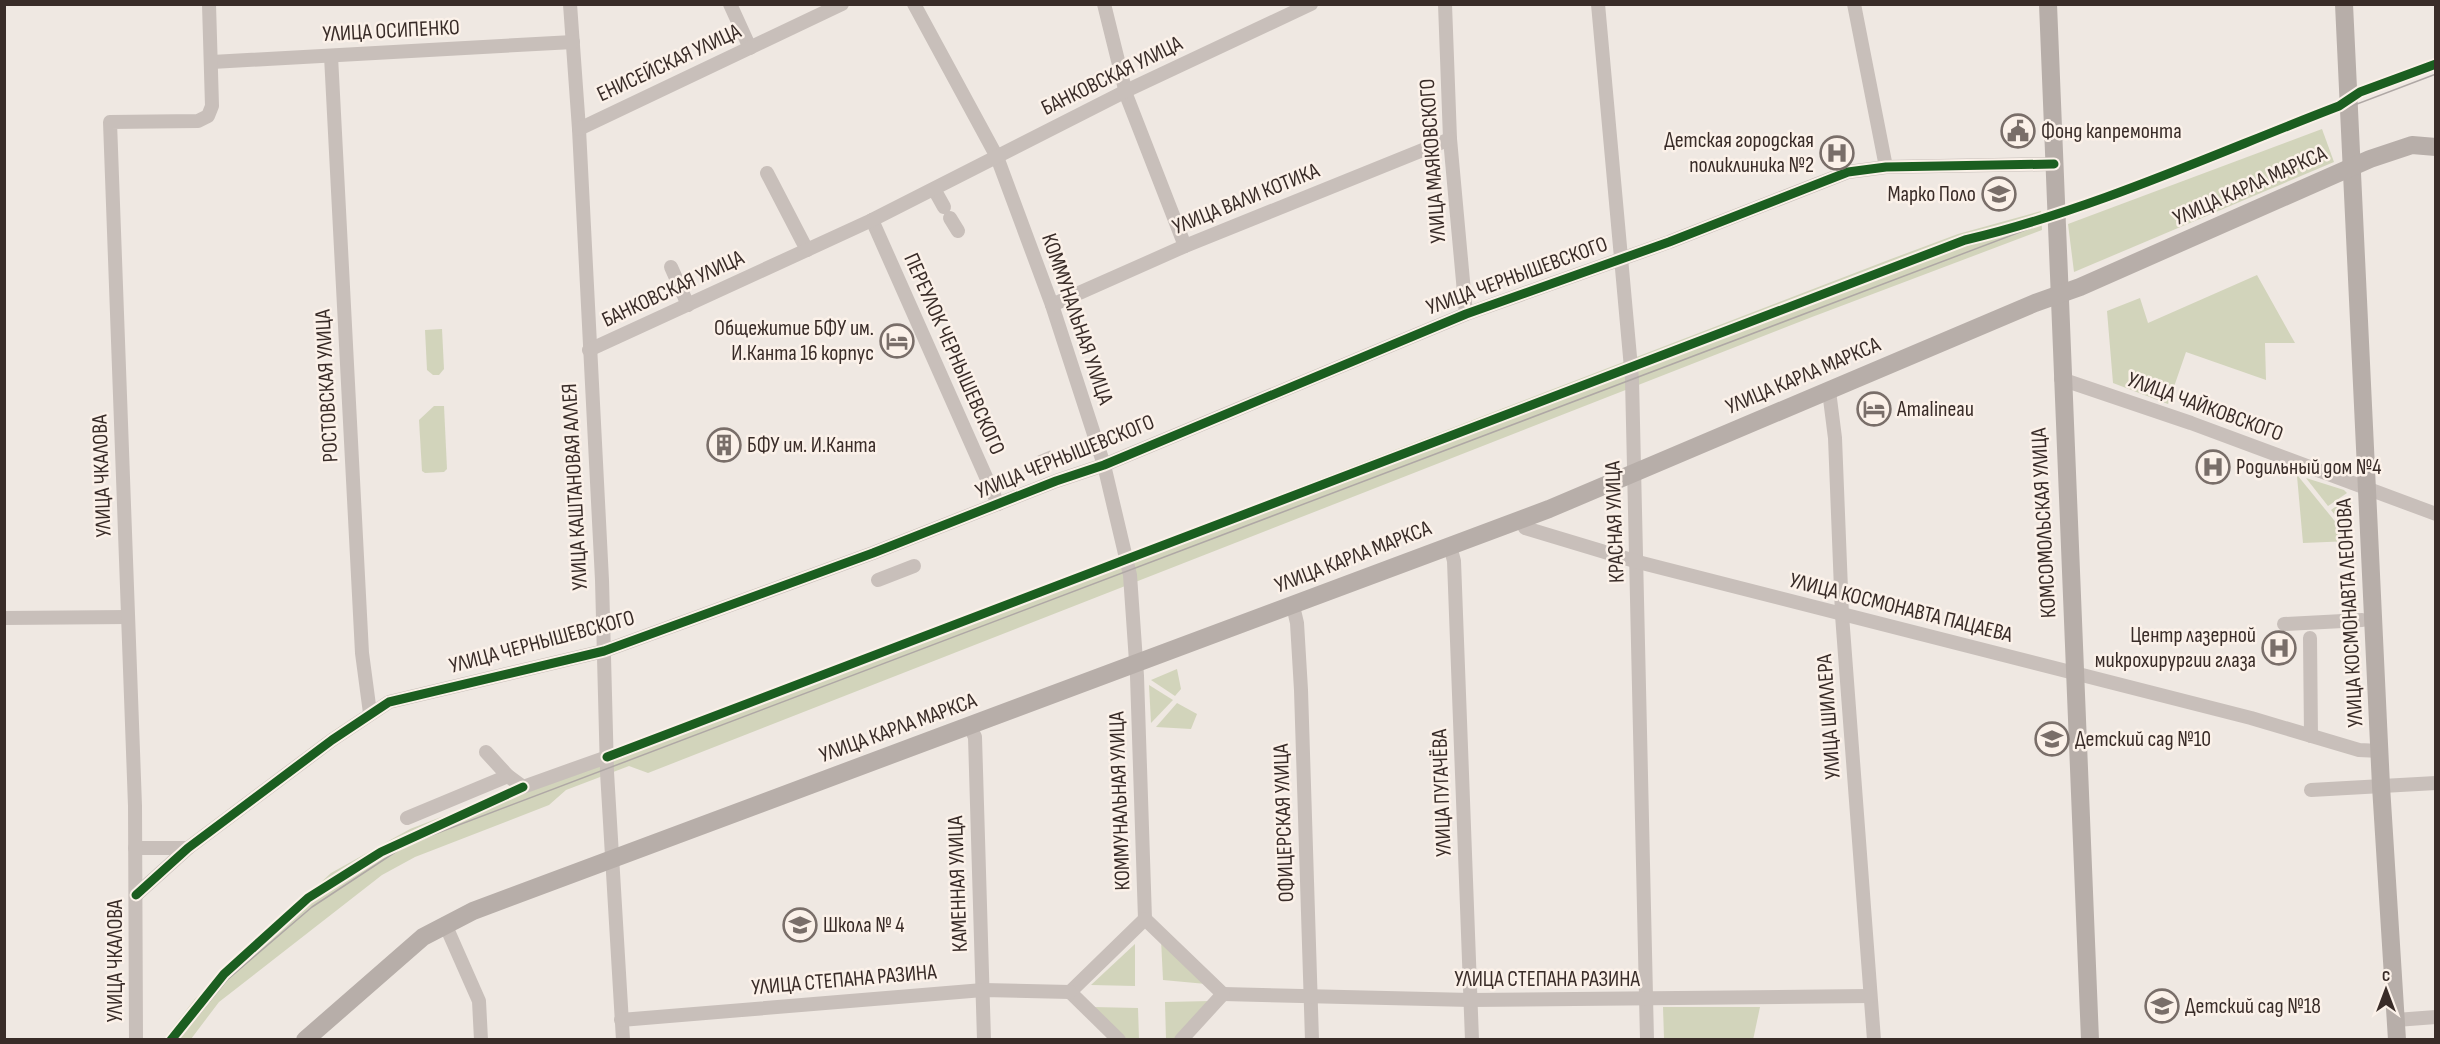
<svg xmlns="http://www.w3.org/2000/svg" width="2440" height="1044" viewBox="0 0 2440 1044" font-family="'Sofia Sans Condensed',sans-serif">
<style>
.green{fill:#d2d4bb}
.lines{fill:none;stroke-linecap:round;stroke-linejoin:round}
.minor-tunnel{stroke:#cbc2bd;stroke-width:14;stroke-dasharray:14 7;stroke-linecap:butt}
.minor{stroke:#c8bfba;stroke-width:14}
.major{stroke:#b7aea9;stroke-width:18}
.tram{stroke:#afa8a5;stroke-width:1.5}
.cycleway-casing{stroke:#fbf1e9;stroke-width:13}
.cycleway{stroke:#1b5e20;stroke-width:9}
.labels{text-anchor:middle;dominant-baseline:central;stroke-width:5;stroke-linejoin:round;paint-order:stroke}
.street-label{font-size:22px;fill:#392c28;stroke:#fbf1e9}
.poi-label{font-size:22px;fill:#392c28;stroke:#fbf1e9;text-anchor:start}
</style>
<rect width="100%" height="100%" fill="#efe8e2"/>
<g class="green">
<path d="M2322,129L2334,162L2074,272L2068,224Z"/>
<path d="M2041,211L2042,230L1812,317L648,773L629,766L566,790L549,805L415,857L382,875L219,1002L191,1039H168L167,1035L195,999L331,873L410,829L1891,259L1958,234Z"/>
<path d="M2257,275L2295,343H2265L2266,380L2186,352L2168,404L2113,383L2107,311L2140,298L2148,323Z"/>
<path d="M442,329L444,369L439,375H433L427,370L425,330Z"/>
<path d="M434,406H444L447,469L444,472L425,473L422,471L419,420Z"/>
<path d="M2297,476H2298L2351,541L2303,543Z"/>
<path d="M2306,478L2344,490L2347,493L2328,506Z"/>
<path d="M2349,497L2351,501L2352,537L2331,510Z"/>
<path d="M1177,669L1181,689L1175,696L1151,680Z"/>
<path d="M1149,685L1173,700L1151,723Z"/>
<path d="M1177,703L1197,714L1191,729L1156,727Z"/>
<path d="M1161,939L1206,984L1163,980Z"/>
<path d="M1135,944V986L1091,985Z"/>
<path d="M1211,1001L1175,1040L1166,1039L1165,1002Z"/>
<path d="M1093,1007L1138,1008L1139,1039H1124Z"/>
<path d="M1663,1007H1760L1753,1040L1664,1039Z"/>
</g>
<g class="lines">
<path class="minor-tunnel" d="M1044,453L1051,469"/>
<g class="minor">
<path d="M570,4L579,129L602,580L607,772L623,1040"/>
<path d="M730,4L750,48"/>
<path d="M914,4L997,157L1052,305L1104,465L1130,575L1137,676L1145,919"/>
<path d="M1104,4L1127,97L1185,246"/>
<path d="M1445,4L1450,139L1466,314"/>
<path d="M1598,4L1632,379L1647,1040"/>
<path d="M1854,4L1886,167"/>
<path d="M331,56L362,653L370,713"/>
<path d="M212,62L573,42"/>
<path d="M579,129L842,4"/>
<path d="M767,173L807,250"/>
<path d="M934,189L944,207"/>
<path d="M950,218L958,231"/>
<path d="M872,220L998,504"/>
<path d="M671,267L688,305"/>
<path d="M1052,305L1185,246L1450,139"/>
<path d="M589,350L872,220L1130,89L1311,4"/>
<path d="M2061,379L2191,423L2436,514"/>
<path d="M1829,391L1835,438L1842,615L1874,1040"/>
<path d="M1521,519L1525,528L1638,562L2251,718L2359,750L2380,751"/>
<path d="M1450,546L1454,561L1472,1040"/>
<path d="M878,580L914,566"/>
<path d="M1293,606L1297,623L1301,690L1312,1040"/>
<path d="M4,618L128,617"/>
<path d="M2284,624L2362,620"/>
<path d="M2310,638L2311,736"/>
<path d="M970,727L975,737L984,1040"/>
<path d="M486,752L508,776L523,787L607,757"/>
<path d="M2311,790L2436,783"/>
<path d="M407,818L508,776"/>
<path d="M135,848H188"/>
<path d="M136,895L188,848L332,740L389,702L604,651L873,553L1056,481L1104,465L1466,314L1669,242L1848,172L1886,167L2054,164"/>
<path d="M445,924L479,1001L481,1040"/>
<path d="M1070,992L1145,919L1223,994"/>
<path d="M1070,992L1119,1040"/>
<path d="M1223,994L1471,1000L1870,996"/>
<path d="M621,1020L983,990L1070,992"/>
<path d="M2396,1020L2436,1017"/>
<path d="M136,1040L135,806L110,122L198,121L208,116L212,106L209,4"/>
<path d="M1181,1040L1223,994"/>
</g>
<g class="major">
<path d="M2048,4L2090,1040"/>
<path d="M2344,4L2381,786L2397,1040"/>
<path d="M305,1040L423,937L473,911L1549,509L2035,303L2080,287L2370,159L2412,145L2436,147"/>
</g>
<path class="tram" d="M178,1040L227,980L312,907L406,845L2436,74"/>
<defs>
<g id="cycleway">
<path d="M607,757L1965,240C2093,210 2216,153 2339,106L2360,92L2436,64"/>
<path d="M136,895L188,848L332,740L389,702L604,651L873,553L1056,481L1104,465L1466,314L1669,242L1848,172L1886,167L2054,164"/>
<path d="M171,1040L224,974L308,898L381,852L523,787"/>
</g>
</defs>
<use href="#cycleway" class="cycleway-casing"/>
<use href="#cycleway" class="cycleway"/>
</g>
<defs>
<symbol id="civic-ring" viewBox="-11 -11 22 22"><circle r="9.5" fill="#fbf1e9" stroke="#796e69" stroke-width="1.5"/><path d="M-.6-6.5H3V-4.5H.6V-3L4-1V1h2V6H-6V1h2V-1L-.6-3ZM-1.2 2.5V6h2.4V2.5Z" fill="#796e69"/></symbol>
<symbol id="hospital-ring" viewBox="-11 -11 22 22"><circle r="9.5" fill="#fbf1e9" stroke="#796e69" stroke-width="1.5"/><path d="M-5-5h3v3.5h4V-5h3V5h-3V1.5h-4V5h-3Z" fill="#796e69"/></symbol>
<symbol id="school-ring" viewBox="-11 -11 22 22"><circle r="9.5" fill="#fbf1e9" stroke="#796e69" stroke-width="1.5"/><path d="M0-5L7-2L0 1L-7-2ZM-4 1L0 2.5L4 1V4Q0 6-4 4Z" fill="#796e69"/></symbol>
<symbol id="hotel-ring" viewBox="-11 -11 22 22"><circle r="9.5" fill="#fbf1e9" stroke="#796e69" stroke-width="1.5"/><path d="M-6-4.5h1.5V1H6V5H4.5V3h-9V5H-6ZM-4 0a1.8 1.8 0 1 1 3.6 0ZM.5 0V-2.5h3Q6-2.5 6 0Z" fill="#796e69"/></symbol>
<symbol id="building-ring" viewBox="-11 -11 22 22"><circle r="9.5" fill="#fbf1e9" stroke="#796e69" stroke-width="1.5"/><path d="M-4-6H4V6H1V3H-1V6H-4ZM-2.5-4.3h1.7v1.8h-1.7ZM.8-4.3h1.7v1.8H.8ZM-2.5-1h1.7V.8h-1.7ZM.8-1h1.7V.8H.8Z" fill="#796e69"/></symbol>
</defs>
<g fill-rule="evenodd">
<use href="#civic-ring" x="1999" y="112" width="38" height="38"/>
<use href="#hospital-ring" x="1818" y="134" width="38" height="38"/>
<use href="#school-ring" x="1980" y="175" width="38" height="38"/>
<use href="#hotel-ring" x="878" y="322" width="38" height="38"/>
<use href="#hotel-ring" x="1855" y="390" width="38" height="38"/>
<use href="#building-ring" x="705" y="426" width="38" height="38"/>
<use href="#hospital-ring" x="2194" y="448" width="38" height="38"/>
<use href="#hospital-ring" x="2260" y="629" width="38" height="38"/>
<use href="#school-ring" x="2033" y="720" width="38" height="38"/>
<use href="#school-ring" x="781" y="906" width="38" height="38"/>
<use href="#school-ring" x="2143" y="987" width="38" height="38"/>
</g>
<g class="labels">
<g class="street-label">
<text transform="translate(391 31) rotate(-3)">УЛИЦА ОСИПЕНКО</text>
<text transform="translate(669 63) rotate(-25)">ЕНИСЕЙСКАЯ УЛИЦА</text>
<text transform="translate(1112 76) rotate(-26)">БАНКОВСКАЯ УЛИЦА</text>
<text transform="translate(1433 161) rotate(-94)">УЛИЦА МАЯКОВСКОГО</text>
<text transform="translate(2250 186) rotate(-24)">УЛИЦА КАРЛА МАРКСА</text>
<text transform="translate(1246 199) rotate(-22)">УЛИЦА ВАЛИ КОТИКА</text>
<text transform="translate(1517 276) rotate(-20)">УЛИЦА ЧЕРНЫШЕВСКОГО</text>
<text transform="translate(673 289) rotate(-25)">БАНКОВСКАЯ УЛИЦА</text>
<text transform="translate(1077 319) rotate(71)">КОММУНАЛЬНАЯ УЛИЦА</text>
<text transform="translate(954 354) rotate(66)">ПЕРЕУЛОК ЧЕРНЫШЕВСКОГО</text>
<text transform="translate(1803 376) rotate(-23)">УЛИЦА КАРЛА МАРКСА</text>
<text transform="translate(327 386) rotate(-93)">РОСТОВСКАЯ УЛИЦА</text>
<text transform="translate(2205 407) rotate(20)">УЛИЦА ЧАЙКОВСКОГО</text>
<text transform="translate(1065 457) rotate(-22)">УЛИЦА ЧЕРНЫШЕВСКОГО</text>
<text transform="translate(102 476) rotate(-92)">УЛИЦА ЧКАЛОВА</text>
<text transform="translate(575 487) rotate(-93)">УЛИЦА КАШТАНОВАЯ АЛЛЕЯ</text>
<text transform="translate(1615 522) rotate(-92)">КРАСНАЯ УЛИЦА</text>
<text transform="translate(2044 523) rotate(-93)">КОМСОМОЛЬСКАЯ УЛИЦА</text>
<text transform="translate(1353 557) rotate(-21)">УЛИЦА КАРЛА МАРКСА</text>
<text transform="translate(1901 608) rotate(14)">УЛИЦА КОСМОНАВТА ПАЦАЕВА</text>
<text transform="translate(2350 613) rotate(-93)">УЛИЦА КОСМОНАВТА ЛЕОНОВА</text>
<text transform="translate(542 642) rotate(-15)">УЛИЦА ЧЕРНЫШЕВСКОГО</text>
<text transform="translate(1829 717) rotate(-94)">УЛИЦА ШИЛЛЕРА</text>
<text transform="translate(898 728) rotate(-20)">УЛИЦА КАРЛА МАРКСА</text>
<text transform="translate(1442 793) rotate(-92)">УЛИЦА ПУГАЧЁВА</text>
<text transform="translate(1120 801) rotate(-92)">КОММУНАЛЬНАЯ УЛИЦА</text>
<text transform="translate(1284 823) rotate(-92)">ОФИЦЕРСКАЯ УЛИЦА</text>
<text transform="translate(958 884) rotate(-92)">КАМЕННАЯ УЛИЦА</text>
<text transform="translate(115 961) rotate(-90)">УЛИЦА ЧКАЛОВА</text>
<text x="1547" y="979">УЛИЦА СТЕПАНА РАЗИНА</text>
<text transform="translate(844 980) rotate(-5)">УЛИЦА СТЕПАНА РАЗИНА</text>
</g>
<g class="poi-label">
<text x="2041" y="131">Фонд капремонта</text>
<text x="1814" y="140" text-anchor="end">Детская городская<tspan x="1814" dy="25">поликлиника №2</tspan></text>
<text x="1976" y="194" text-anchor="end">Марко Поло</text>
<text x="874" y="328" text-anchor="end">Общежитие БФУ им.<tspan x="874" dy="25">И.Канта 16 корпус</tspan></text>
<text x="1897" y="409">Amalineau</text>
<text x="747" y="445">БФУ им. И.Канта</text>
<text x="2236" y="467">Родильный дом №4</text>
<text x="2256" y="635" text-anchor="end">Центр лазерной<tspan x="2256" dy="25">микрохирургии глаза</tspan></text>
<text x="2075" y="739">Детский сад №10</text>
<text x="823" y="925">Школа № 4</text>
<text x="2185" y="1006">Детский сад №18</text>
</g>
</g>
<rect width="2440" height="1044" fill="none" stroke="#392c28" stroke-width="12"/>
<g transform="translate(2386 990)" stroke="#fbf1e9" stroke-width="4.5" paint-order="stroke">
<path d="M0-4.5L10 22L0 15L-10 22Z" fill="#392c28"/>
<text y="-9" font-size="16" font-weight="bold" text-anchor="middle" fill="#392c28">С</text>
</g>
</svg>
